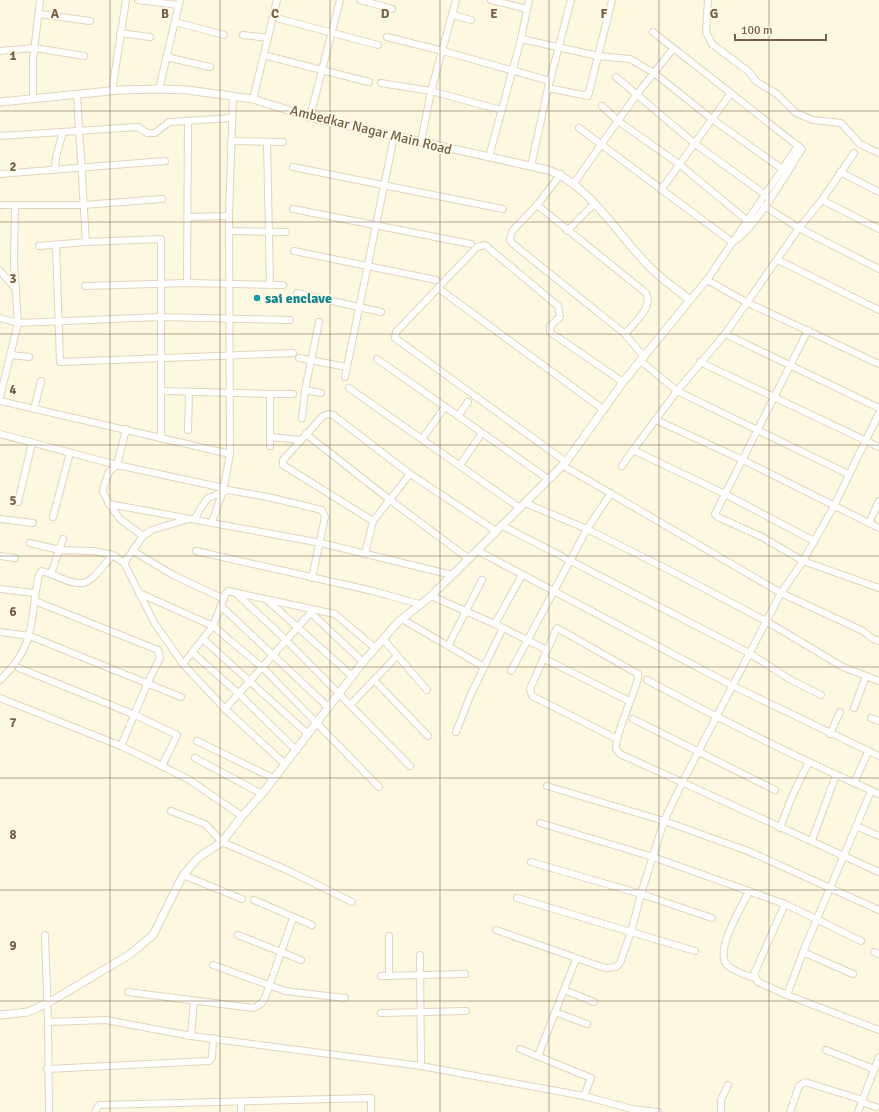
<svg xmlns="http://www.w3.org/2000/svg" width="879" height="1112" viewBox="0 0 879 1112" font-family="Signika,sans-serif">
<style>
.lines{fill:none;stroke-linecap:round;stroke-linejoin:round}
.minor-casing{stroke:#e2d5bc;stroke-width:8}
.tertiary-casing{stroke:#e2d5bc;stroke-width:9}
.minor{stroke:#fff;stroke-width:6}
.tertiary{stroke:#fff;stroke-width:7}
.grid{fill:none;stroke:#756046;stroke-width:1;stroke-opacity:0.55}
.culture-dot{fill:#0f9aa8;stroke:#fffae7;stroke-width:1.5}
.labels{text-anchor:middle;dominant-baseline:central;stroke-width:3.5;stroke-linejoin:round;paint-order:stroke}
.street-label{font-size:14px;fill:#756046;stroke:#fffae7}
.culture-label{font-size:14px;font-weight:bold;fill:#0d838f;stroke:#fffae7;text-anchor:start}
.grid-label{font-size:13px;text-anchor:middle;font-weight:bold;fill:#756046;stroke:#fffae7;stroke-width:3.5;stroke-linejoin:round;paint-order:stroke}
</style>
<rect width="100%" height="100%" fill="#fdf8e0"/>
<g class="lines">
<defs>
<g id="minor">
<path d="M138,0L178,5"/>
<path d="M360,0L392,9"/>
<path d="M491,0L527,9"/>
<path d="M708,0L706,32L712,44L748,71L757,82L777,94L796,113L813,120L841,123L860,144L879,153"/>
<path d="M39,14L90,21"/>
<path d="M453,15L471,20"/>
<path d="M280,19L378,45"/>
<path d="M175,22L224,35"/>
<path d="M653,32L798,146"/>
<path d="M120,33L150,37"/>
<path d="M243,35L268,38"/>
<path d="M387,37L443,51L550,81"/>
<path d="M521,39L598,56L630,59L654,73L712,119L785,171"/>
<path d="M0,51L35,48L84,56"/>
<path d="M267,56L369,82"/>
<path d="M166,57L210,67"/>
<path d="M616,77L694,143L767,196"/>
<path d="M381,83L431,91L501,110"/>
<path d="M548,88L588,96L612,0"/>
<path d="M159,89L180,0"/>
<path d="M112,91L126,0"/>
<path d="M77,95L86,242"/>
<path d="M33,99V60L40,0"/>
<path d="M253,99L277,0"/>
<path d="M602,106L618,121L679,164L749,222"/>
<path d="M310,117L340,0"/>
<path d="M579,128L732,242"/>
<path d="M0,136L138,127L147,133H155L169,122L232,118"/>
<path d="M231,141L283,142"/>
<path d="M267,142L270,285"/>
<path d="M421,142L431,91L456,0"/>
<path d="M489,157L521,39L529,0"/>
<path d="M531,166L548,88L571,0"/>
<path d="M293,167L503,209"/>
<path d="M55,169L56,157L63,132"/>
<path d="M840,172L879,192"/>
<path d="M0,174L165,161"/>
<path d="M574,183L637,94L673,49"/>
<path d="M661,190L731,93"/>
<path d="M822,200L879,229"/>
<path d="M0,205H83L162,199"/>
<path d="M537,205L561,174"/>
<path d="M764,206L799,228L879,269"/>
<path d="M293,209L471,244"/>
<path d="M188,217L229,216"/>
<path d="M229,231L286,232"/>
<path d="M567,231L594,204"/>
<path d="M56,245L60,362L293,353"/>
<path d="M39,246L86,242L161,239V438"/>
<path d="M294,251L436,280"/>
<path d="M778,260L879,310"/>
<path d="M0,271L16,289"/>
<path d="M707,280L746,302L879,364"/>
<path d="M187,283L188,121"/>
<path d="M85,286L187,283L283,285"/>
<path d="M438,288L604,410"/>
<path d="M297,293L381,312"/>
<path d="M690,300L707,280L798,146L802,149C789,169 752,234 732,242"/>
<path d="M0,318L18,323L160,317L290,320"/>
<path d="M808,330L715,514L718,517L762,537L803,561L879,588"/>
<path d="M625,334C633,324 654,307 646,293L537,205L512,231L510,240L513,244L625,334L644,357"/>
<path d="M725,334L879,408"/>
<path d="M11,355L29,357"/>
<path d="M299,358L347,367L345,377"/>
<path d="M377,359L548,479"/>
<path d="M641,361L677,391L848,474"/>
<path d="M700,362L879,447"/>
<path d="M347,367L394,137"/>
<path d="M349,388L520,508"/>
<path d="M305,390L321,393"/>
<path d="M161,391L270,394V446"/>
<path d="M270,394H293"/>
<path d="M0,397L18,323L14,265L15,205"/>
<path d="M0,401L230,454"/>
<path d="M34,409L41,381"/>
<path d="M458,416L468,402"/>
<path d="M302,418L305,390L319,322"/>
<path d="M656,420L743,460L879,528"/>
<path d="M126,429L117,465L109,472L104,486L103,492L109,504L321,543L452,575"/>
<path d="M188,430L189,392"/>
<path d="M0,434L117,465L224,488"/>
<path d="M306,434L390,500L469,559"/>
<path d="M270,437L301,440"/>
<path d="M422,439L445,407"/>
<path d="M566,462L395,338L396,332L477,247L485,245L558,306L560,317L550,326V332L623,382"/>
<path d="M460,465L482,433"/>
<path d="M562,465L781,593L863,631L873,639L879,641"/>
<path d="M622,466L633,450"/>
<path d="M410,474L373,521L283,465V460L323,416L329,414L333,415L410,474L496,531"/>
<path d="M18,502L32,443"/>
<path d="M525,503L587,529L675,573L766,621L843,667L879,681"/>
<path d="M109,504L120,519L143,536"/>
<path d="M53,517L70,453"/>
<path d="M0,519L33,523"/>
<path d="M195,519L200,509L208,498L228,490L268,497L322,510L325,517L312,578"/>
<path d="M212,522L223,491L230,454L229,216L233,96"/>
<path d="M869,523L879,501"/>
<path d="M501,525L749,653L791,680L821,695"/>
<path d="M814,541L725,494L633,450L677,391L725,334L799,228L822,200L854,153"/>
<path d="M30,543L59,550L63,539"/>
<path d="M133,551L173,575L224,599"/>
<path d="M196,551L373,591L419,604"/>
<path d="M478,551L733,686L879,756"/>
<path d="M365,554L373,521"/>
<path d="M0,556L15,558"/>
<path d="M124,563L143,536L152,530L188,519"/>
<path d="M51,574C90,592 87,583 113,555"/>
<path d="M0,589L35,593"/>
<path d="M139,593L213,626L263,668L379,787"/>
<path d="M237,594L286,640L410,766"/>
<path d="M431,596L495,624L547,650"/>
<path d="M267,600L352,676"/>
<path d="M35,601L158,650L160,658L148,682L121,746"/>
<path d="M222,607L328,707"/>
<path d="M311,613L363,662"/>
<path d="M402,619L484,667"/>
<path d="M495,624L522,575"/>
<path d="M0,632L30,636L181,697"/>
<path d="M383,639L427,690"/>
<path d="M204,640L308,734"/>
<path d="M448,646L482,580"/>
<path d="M193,653L239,694L296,750"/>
<path d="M543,658L629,701"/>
<path d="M183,664L213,626L225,595L228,591L335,614L375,648"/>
<path d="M19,668L133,714L177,735L162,766"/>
<path d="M511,671L587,529L611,493"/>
<path d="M0,680C38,644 29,620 39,575L42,571L51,574L59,550L94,551L113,555L124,563L155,624L183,664L225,709L285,764"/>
<path d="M374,680L428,736"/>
<path d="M647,680C723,721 800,759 879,794"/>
<path d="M0,698L121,746L188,779L242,816"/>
<path d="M350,705L397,656"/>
<path d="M854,708L866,676"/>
<path d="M225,709L313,610"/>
<path d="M871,718L879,721"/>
<path d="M633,719L775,790"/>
<path d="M456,732L471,694L503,628"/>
<path d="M830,734L840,712"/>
<path d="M617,739L532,696L530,689L557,628L638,674C641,681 615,731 616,749L620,754L879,872"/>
<path d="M197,741L273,778"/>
<path d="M195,758L262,794"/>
<path d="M854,783L868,752"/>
<path d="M547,786L664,821L748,851L879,910"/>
<path d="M871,791L803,952L787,995L879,1030"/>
<path d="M171,811L205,824L222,842L287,870L352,902"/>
<path d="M540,823L653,857L785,904L861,941"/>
<path d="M856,826L879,836"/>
<path d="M780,828L791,799L808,763"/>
<path d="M812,840L836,775"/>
<path d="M531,862L641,894L712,918"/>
<path d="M183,875L242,899"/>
<path d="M749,891C742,907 714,950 727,965C734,972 746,975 755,978"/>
<path d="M517,898L695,951"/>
<path d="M254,900L312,925"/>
<path d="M785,904L754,974L758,982L787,995"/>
<path d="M496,930L605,968L616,967L620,963L631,932L641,894L664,821L683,781L781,593L803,561L834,506L879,413"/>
<path d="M45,935L48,1022L106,1020L191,1036L421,1066L584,1096L632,1109L658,1112"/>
<path d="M238,935L301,960"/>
<path d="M389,936V976"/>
<path d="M803,952L853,974"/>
<path d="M874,952L879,954"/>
<path d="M420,955L421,1066"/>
<path d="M213,965L285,991L345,998"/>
<path d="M381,976L465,974"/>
<path d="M564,990L594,1002"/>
<path d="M128,992L253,1008L261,1004L265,998L293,918"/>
<path d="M555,1012L587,1024"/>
<path d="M381,1013L466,1011"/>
<path d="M48,1022L49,1112"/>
<path d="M191,1036L194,1001"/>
<path d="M520,1049L591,1078L584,1096"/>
<path d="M826,1050L874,1069"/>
<path d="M538,1056L576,959"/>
<path d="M47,1069L209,1061L212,1058L213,1038"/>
<path d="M241,1102V1112"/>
<path d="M861,1102L876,1107"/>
<path d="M95,1112L99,1105L371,1098V1112"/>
<path d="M721,1112V1100L728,1085"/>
<path d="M790,1112L799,1086L805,1082L863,1100"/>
<path d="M858,1112L879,1057"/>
</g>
<path id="tertiary" d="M0,102L120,90L159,89L187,90L253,99L310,117L548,170C587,183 617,233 645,262C658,277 675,288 690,300L623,382L566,462L431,596L398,622L363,662L262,794L242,816L222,842L199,857L183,875L153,935L129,955L48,1003L28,1012L0,1015"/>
</defs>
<use href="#minor" class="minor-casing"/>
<use href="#tertiary" class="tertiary-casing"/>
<use href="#minor" class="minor"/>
<use href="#tertiary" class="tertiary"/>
</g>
<path class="grid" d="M110,0V1112M220,0V1112M330,0V1112M440,0V1112M549,0V1112M659,0V1112M769,0V1112M0,111H879M0,222H879M0,334H879M0,445H879M0,556H879M0,667H879M0,778H879M0,890H879M0,1001H879"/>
<circle class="culture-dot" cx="257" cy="298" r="4"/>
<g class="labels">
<g class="street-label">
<text transform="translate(371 130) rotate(14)">Ambedkar Nagar Main Road</text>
</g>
<g class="culture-label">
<text x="265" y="298">sai enclave</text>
</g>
</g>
<g class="grid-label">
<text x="55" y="18">A</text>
<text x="165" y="18">B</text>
<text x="275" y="18">C</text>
<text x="385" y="18">D</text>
<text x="494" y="18">E</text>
<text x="604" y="18">F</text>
<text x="714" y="18">G</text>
<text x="13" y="60">1</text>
<text x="13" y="171">2</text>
<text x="13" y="283">3</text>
<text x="13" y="394">4</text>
<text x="13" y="505">5</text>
<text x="13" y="616">6</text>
<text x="13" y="727">7</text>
<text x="13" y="839">8</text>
<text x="13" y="950">9</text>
</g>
<path d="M735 34v6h91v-6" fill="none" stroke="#756046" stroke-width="2"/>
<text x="741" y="34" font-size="12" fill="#756046" stroke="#fffae7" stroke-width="3" paint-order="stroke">100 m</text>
</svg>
